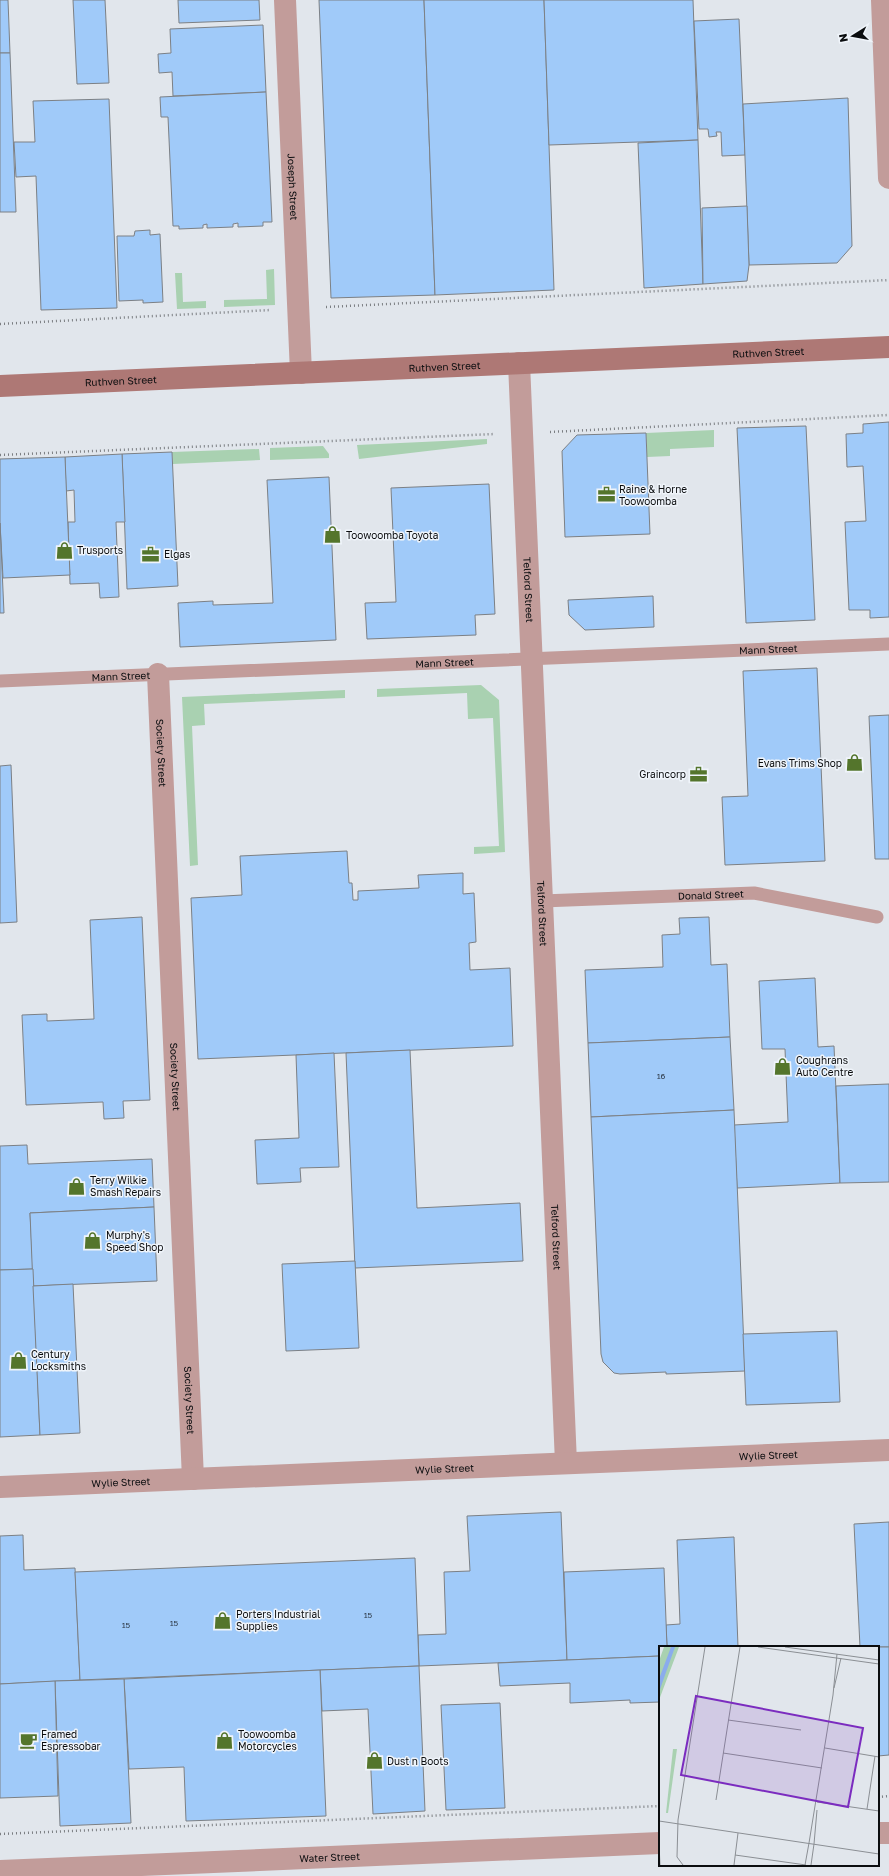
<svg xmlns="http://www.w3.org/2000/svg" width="889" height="1876" viewBox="0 0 889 1876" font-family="'Golos Text',sans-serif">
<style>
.green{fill:#a9d1b1}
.building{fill:#a0caf9;stroke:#7c8085}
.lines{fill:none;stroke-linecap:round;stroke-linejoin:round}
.path{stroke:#7a7d81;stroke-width:2.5;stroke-dasharray:1 3;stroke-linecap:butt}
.service{stroke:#c29c9a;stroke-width:13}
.minor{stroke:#c29c9a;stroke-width:22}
.secondary{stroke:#ae7875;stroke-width:22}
.labels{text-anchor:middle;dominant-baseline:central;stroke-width:3;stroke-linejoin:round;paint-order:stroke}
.number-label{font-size:8px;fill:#303c4a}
.street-label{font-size:10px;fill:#0b0d0f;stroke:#eff4fa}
.poi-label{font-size:10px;fill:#0b0d0f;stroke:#eff4fa;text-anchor:start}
.inset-road{fill:none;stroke:#8b8f94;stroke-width:1}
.view{fill:#7b2cbf;fill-opacity:0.15;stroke:#7b2cbf;stroke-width:2}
.inset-edge{fill:none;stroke:#0b0d0f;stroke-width:2}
</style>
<rect width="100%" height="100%" fill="#e1e6ec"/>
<g class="green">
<path d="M274,269L275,305L224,307V300L267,299L266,270Z"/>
<path d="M175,273H182L183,302L206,301V308L177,309Z"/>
<path d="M714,430V447L670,449V456L647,457L646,433Z"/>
<path d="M487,439V444L359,459L357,445Z"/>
<path d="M323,446L329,454V458L270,460V448Z"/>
<path d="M259,449L260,460L173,464L172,452Z"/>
<path d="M481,685L499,700L505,852L474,854V847L499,846L493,718L468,719L467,693L377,697V689Z"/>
<path d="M345,690V698L204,704L205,725L192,726L198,865L190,866L182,697Z"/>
</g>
<g class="building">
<path d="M0,0H8L10,53H0Z"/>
<path d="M73,0H105L109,83L77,84Z"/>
<path d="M178,0H259L260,20L179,23Z"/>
<path d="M319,0H424L435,295L331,298Z"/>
<path d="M424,0H544L554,290L435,295Z"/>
<path d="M544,0H693L698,140L549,145Z"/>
<path d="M739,19L745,155L722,156L721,132H716L717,136L709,137L708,129H699L694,21Z"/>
<path d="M263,25L266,92L173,96L172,72L159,73L158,54L171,53L170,29Z"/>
<path d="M0,53H10L16,212H0Z"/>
<path d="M266,92L272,222H263V226L238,227V223L233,224V227L207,228V224L203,225V228L179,229V226H173L168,117H161L160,97Z"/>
<path d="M848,98L852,246L837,263L749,265L743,104Z"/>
<path d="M109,99L117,308L41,310L36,176L16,177L14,142H35L33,101Z"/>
<path d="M698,140L703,284L644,288L638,143Z"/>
<path d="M747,206L749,265L747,281L703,284L702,208Z"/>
<path d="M150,230V235L160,234L163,302L143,303V300L119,301L117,236H134L135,231Z"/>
<path d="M889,422V617L870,618V610H849L845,522L866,521L863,466L847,467L846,434L863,433V424Z"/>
<path d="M806,426L815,620L746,623L737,428Z"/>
<path d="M646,433L650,534L565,537L562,451L577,435Z"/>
<path d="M172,452L178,586L127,589L122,454Z"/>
<path d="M122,454L125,522H116L119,597L100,598L99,583L70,584L68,522H75L74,490L66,491L65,457Z"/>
<path d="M65,457L70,575L3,578L0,523V459Z"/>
<path d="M329,477L336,640L180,647L178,603L213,601V605L273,603L267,480Z"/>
<path d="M489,484L495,614L475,615L476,635L367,639L365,603L396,602L391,488Z"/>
<path d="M0,523L4,613H0Z"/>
<path d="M653,596L654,627L585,630L569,615L568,600Z"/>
<path d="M817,668L825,861L725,865L722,797L748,796L743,671Z"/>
<path d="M889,715V859H875L869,716Z"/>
<path d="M11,765L17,922L0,923V766Z"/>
<path d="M347,851L349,883H352L353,900H358V891L419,888L418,875L463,873V894L474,893L476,942L469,943L470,970L510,968L513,1046L198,1059L191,898L242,895L240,856Z"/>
<path d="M142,917L150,1100L123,1101L124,1118L104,1119L103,1102L26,1105L22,1015L47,1014V1021L94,1019L90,920Z"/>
<path d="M709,917L711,965L727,964L730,1037L588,1043L585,970L663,967L662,935L680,934L679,918Z"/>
<path d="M815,978L818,1047L834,1046L840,1183L737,1188L734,1125L788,1122L785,1049H762L759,981Z"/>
<path d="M730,1037L734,1110L591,1117L588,1043Z"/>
<path d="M410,1050L417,1208L520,1203L523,1261L355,1268L346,1053Z"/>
<path d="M334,1053L339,1167L300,1168L301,1182L257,1184L255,1140L299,1138L296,1055Z"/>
<path d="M889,1084V1182L840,1183L836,1086Z"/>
<path d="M734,1110L745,1371L666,1374V1372L620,1374L614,1373L603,1362L601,1354L591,1117Z"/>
<path d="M27,1145L28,1164L152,1159L154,1207L30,1213L33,1269L0,1270V1146Z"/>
<path d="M154,1207L157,1281L33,1286L30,1213Z"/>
<path d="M355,1261L359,1348L286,1351L282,1264Z"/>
<path d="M33,1269L40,1435L0,1437V1270Z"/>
<path d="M73,1284L80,1433L40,1435L33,1286Z"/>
<path d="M837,1331L840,1402L746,1405L743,1334Z"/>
<path d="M561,1512L567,1660L419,1666L418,1635L446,1634L444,1572L470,1571L467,1516Z"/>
<path d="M889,1522V1647H860L854,1524Z"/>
<path d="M23,1535L24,1570L75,1568L80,1680L0,1684V1536Z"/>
<path d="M734,1537L738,1647H667L666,1625L680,1624L677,1540Z"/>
<path d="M415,1558L419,1666L80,1680L75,1572Z"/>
<path d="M664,1568L667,1647H660V1656L567,1660L564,1572Z"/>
<path d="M878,1647H889V1755L878,1756Z"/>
<path d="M660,1656V1702L630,1703V1700L570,1703V1683L500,1686L498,1663Z"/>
<path d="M419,1666L425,1811L373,1814L368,1709L322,1711L320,1670Z"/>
<path d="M320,1670L326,1816L186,1821L184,1767L129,1769L124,1679Z"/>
<path d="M124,1679L131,1823L60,1826L55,1681Z"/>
<path d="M55,1681L58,1796L0,1798V1684Z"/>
<path d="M500,1703L505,1808L446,1810L441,1705Z"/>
</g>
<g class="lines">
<g class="path">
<path d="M326,307L889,280"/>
<path d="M0,324L271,310"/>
<path d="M550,432L889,415"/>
<path d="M0,455L495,434"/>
<path d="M878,1797L889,1796"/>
<path d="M0,1834L660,1806"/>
</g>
<g class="service">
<path id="s1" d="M0,681L889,644"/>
<path id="s2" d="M542,901L754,893L877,917"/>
</g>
<g class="minor">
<path id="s3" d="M285,0L301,373"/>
<path d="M882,0L889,178"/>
<path id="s4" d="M519,363L566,1463"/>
<path id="s5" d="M158,674L193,1479"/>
<path id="s6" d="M0,1487L889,1450"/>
<path d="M878,1833H889"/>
<path id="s7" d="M0,1871L660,1843"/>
</g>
<path class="secondary" id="s8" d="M0,386L889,347"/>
</g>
<defs>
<symbol id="office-bare" viewBox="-9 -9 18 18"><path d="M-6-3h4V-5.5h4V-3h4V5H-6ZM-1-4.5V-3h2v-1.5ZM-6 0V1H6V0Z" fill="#54752c" stroke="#eff4fa" stroke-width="2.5" paint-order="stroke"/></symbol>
<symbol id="shop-bare" viewBox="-9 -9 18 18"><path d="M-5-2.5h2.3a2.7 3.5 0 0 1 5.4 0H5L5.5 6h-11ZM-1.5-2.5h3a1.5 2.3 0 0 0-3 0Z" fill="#54752c" stroke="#eff4fa" stroke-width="2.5" paint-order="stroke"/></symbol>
<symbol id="cafe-bare" viewBox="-9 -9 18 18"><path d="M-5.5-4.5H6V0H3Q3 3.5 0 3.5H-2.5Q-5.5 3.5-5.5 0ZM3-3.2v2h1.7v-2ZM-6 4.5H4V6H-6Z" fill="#54752c" stroke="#eff4fa" stroke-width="2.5" paint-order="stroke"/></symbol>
</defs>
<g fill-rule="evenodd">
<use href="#office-bare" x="594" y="482" width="25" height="25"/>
<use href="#shop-bare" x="320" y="522" width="25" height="25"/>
<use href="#shop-bare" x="52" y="538" width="25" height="25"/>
<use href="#office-bare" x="138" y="542" width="25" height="25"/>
<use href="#shop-bare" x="842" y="750" width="25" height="25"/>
<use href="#office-bare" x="686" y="762" width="25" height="25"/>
<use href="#shop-bare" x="770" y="1054" width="25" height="25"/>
<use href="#shop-bare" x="64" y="1174" width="25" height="25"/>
<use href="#shop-bare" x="80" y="1228" width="25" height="25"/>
<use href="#shop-bare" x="6" y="1348" width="25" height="25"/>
<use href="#shop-bare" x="210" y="1608" width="25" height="25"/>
<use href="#cafe-bare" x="16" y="1728" width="25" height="25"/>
<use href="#shop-bare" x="212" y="1728" width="25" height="25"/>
<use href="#shop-bare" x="362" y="1748" width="25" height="25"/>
</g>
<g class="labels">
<g class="number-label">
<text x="661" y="1076">16</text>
<text x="368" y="1615">15</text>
<text x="174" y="1623">15</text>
<text x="126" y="1625">15</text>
</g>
<g class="street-label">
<text stroke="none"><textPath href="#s3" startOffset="187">Joseph Street</textPath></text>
<text stroke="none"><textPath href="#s8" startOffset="769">Ruthven Street</textPath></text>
<text stroke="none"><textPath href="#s8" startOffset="445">Ruthven Street</textPath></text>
<text stroke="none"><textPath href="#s8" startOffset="121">Ruthven Street</textPath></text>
<text stroke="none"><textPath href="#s4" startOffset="227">Telford Street</textPath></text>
<text stroke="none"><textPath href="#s1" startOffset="769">Mann Street</textPath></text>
<text stroke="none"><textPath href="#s1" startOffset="445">Mann Street</textPath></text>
<text stroke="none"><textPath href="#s1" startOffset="121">Mann Street</textPath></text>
<text stroke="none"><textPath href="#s5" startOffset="79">Society Street</textPath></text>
<text stroke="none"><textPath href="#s2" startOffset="169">Donald Street</textPath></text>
<text stroke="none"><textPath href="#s4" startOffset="551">Telford Street</textPath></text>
<text stroke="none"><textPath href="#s5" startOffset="403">Society Street</textPath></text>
<text stroke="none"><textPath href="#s4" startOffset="875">Telford Street</textPath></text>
<text stroke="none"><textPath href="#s5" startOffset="727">Society Street</textPath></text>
<text stroke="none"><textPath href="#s6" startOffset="769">Wylie Street</textPath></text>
<text stroke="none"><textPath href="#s6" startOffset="445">Wylie Street</textPath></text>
<text stroke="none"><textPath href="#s6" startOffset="121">Wylie Street</textPath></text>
<text stroke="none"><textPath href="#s7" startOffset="330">Water Street</textPath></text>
</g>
<g class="poi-label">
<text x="619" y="489">Raine &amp; Horne<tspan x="619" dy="12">Toowoomba</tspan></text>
<text x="346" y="535">Toowoomba Toyota</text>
<text x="77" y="550">Trusports</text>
<text x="164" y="554">Elgas</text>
<text x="842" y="763" text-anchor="end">Evans Trims Shop</text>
<text x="686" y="774" text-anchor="end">Graincorp</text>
<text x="796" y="1060">Coughrans<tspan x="796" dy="12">Auto Centre</tspan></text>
<text x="90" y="1180">Terry Wilkie<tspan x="90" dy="12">Smash Repairs</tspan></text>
<text x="106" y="1235">Murphy's<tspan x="106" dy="12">Speed Shop</tspan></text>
<text x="31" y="1354">Century<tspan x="31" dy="12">Locksmiths</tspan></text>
<text x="236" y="1614">Porters Industrial<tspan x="236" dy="12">Supplies</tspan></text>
<text x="41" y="1734">Framed<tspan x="41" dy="12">Espressobar</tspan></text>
<text x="238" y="1734">Toowoomba<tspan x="238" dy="12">Motorcycles</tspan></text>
<text x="387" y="1761">Dust n Boots</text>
</g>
</g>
<g transform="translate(659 1646)">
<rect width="220" height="220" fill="#e1e6ec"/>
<path d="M5,1H20L0,54V15ZM14,103H18L9,167H7Z" fill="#a9d1b1"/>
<path d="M12,1H16L0,46V33Z" fill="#8aaced"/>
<path class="inset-road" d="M99,1L220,18M126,1L220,14M175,42L182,12M69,74L142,84M166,102L220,111M64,107L163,122M57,154L81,1M158,156L220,165M208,163L216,110M0,175L220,208M150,197L174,49L178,8M155,198L158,164M0,199L1,219M76,209L147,219M24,219L18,211L19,174L46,1M75,219L79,187M146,219L150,197M152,219L155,198"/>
<path class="view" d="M37,50L204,82L189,161L22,129Z"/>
<rect width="220" height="220" class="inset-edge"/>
</g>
<g transform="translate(853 36) rotate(259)" stroke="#eff4fa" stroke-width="3" paint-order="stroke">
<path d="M0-3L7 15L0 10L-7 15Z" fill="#0b0d0f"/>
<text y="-6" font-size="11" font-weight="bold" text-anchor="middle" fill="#0b0d0f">N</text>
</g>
</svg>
